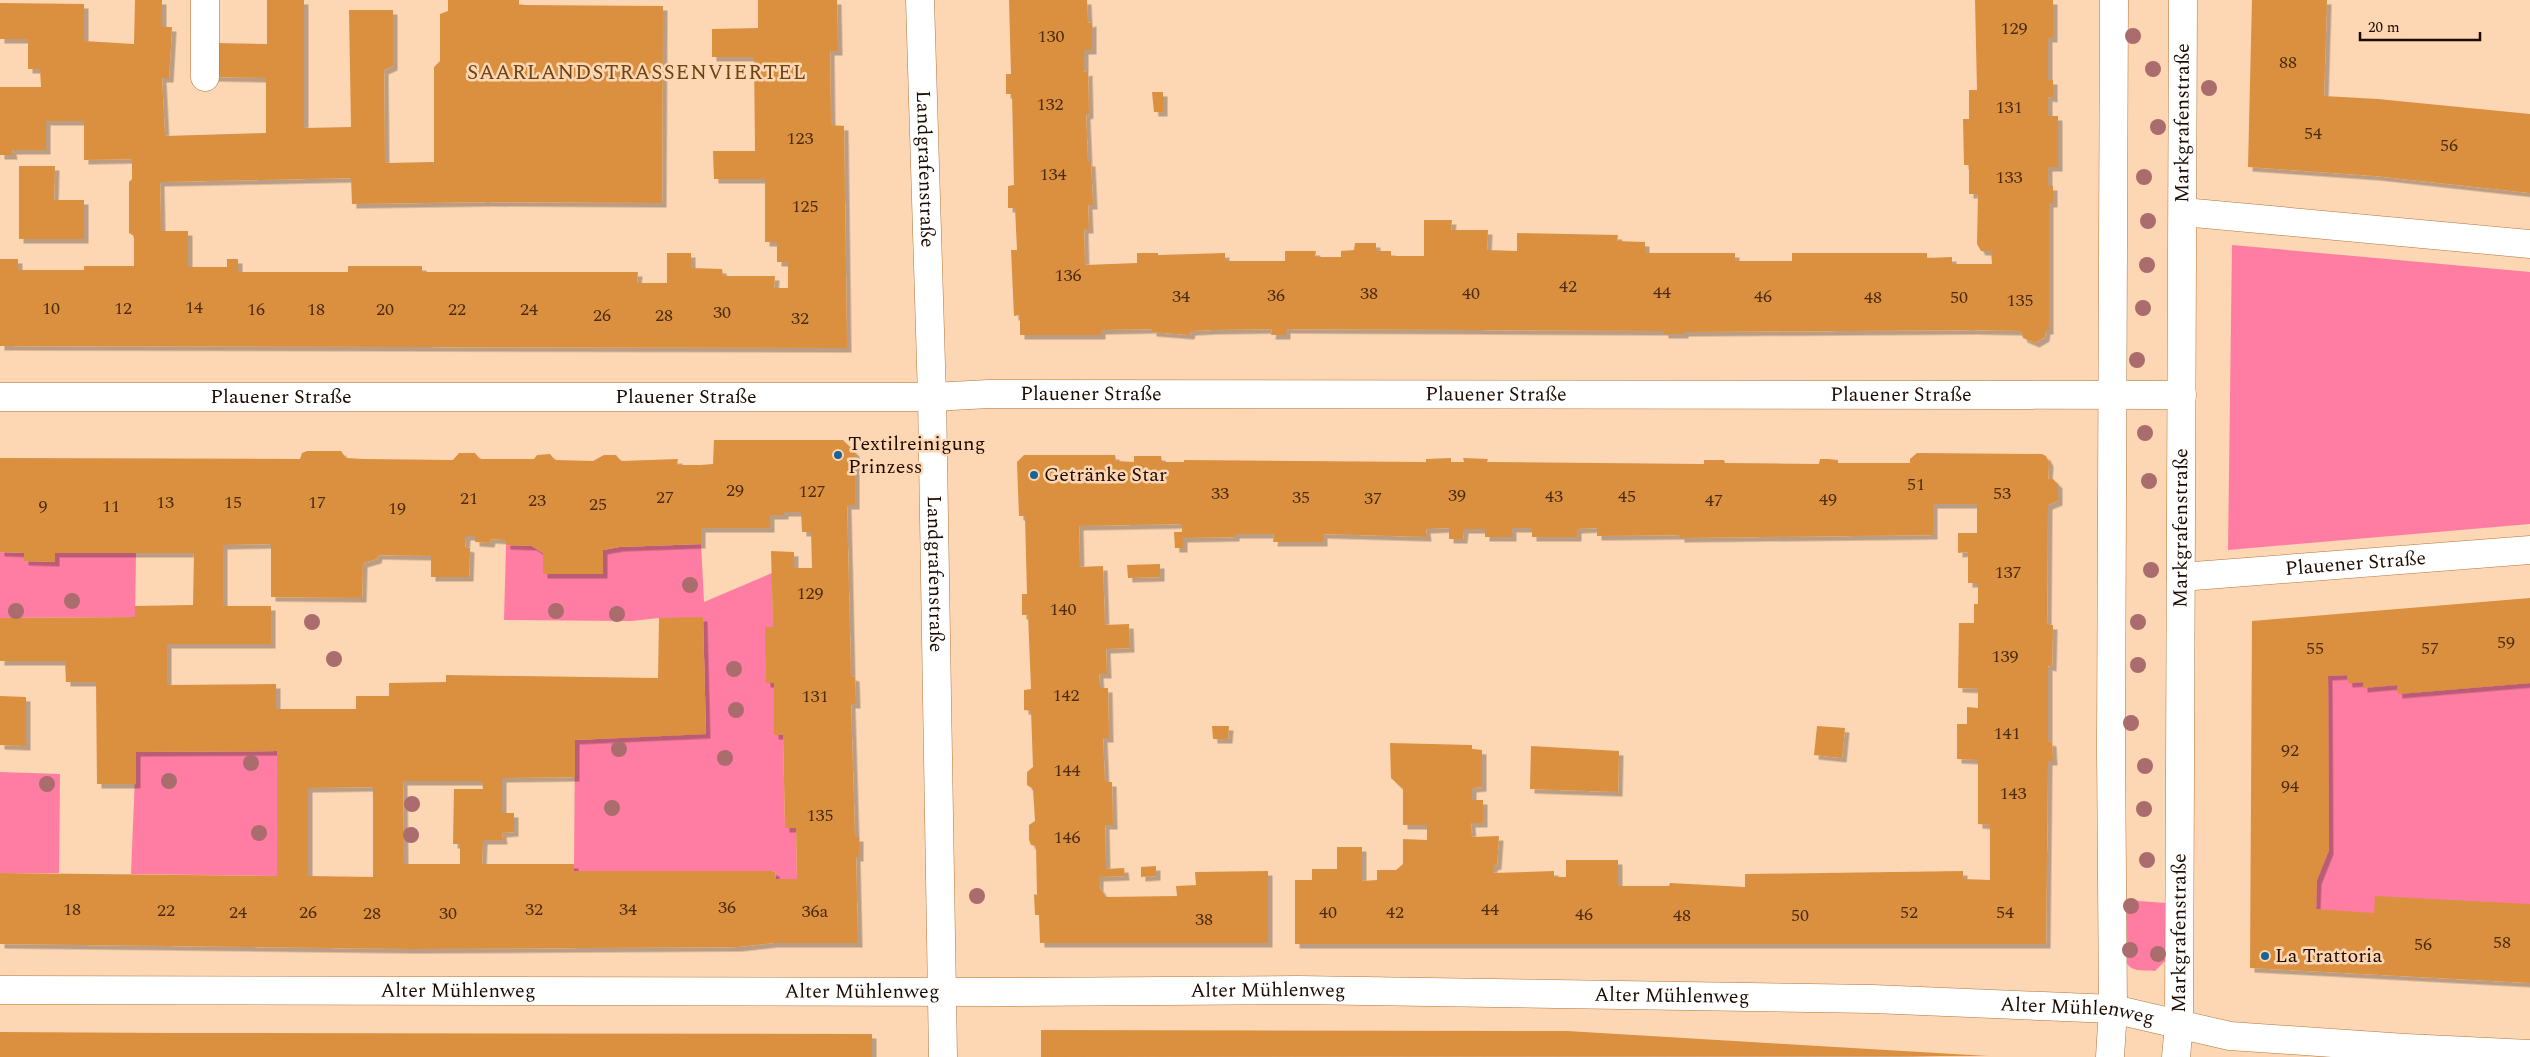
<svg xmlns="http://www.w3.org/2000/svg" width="2530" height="1057" viewBox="0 0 2530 1057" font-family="Spectral,serif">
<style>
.green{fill:#ff7da2}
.building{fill:#db9041;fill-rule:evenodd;filter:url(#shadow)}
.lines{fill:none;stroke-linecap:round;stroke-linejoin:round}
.minor-casing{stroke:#b2773c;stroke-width:29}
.minor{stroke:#fff;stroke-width:28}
.tree{fill:#aa6c6d}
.poi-dot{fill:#186497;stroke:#fdd6b3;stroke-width:2}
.labels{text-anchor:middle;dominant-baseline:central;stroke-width:5;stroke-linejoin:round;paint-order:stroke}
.number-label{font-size:18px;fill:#4c2c10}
.street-label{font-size:20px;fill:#1d0b00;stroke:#fdd6b3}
.poi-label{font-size:20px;fill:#1d0b00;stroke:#fdd6b3;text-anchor:start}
.neighbourhood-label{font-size:21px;letter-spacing:1px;fill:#6f4414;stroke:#fdd6b3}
</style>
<defs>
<filter id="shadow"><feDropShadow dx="4.5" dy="4.5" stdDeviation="0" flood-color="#0004"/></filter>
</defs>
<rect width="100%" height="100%" fill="#fdd6b3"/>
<g class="green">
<path d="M2232,245L2530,272V524L2228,550Z"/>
<path d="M701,544L704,602L772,573L773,627L766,656V683H774V735H783L785,827L796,828L797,879H776L775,872L772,871H574L575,740L706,733L703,618H659L631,621L504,620L506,545L532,546L543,553V574H602L603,550L619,547Z"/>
<path d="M0,552L24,553V561L55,562V553L136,552L135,617L0,618Z"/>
<path d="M2530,640V950L2292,938L2313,658Z"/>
<path d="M277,751V876L131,874L136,752Z"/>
<path d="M0,772L60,774L59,873H0Z"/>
<path d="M2126,900L2166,903L2165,961L2155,971C2143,970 2129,973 2125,959Z"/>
</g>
<g class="building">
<path d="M135,0H162V27H172L169,78H162L165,136L266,133V78L213,77L214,43L267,44V0H304V128L351,127L349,10H393V66L384,70L385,163L434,162V67L440,61V14L448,11V0H519V5L663,6L662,203L488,202L352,204L351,178L160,182L161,231H188V267H227V259H238V272H348V266H422V272H638L637,283H667V253H691V268L722,269L723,276H775L774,288H788V262H777V242H765V179H714L713,151H755L754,57H712V29L758,28V0H837L838,51H830L831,125L844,126L847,348L0,346V259H18V270H84V266H134V236L129,233V182L132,179V159L84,160V121H46V150H12L13,155H0V87H41L40,69H28V39H0V3L84,4V41L134,44Z"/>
<path d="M1009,0H1087L1088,23L1092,22V50H1084V72L1088,71L1089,114L1086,115L1088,162H1091L1093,205H1088L1089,229H1084L1085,265L1137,263V253H1158V255L1225,253V261H1285V251H1316L1315,257H1341V251L1354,250L1355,243H1376V251H1391V256H1424V220H1452L1451,230H1488L1487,250L1517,251V233L1618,235L1617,241L1645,242V253H1735V261H1792V253H1927V258L1952,257V264H1992L1991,251H1981L1977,244L1978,194H1969V165H1964L1963,119H1969V90H1977L1975,0H2053V38H2048V80H2053V98L2048,97V116H2058V167H2048V186H2053V203H2049V330H2046L2045,337L2035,343L2023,338L2021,331L1972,330L1684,332V334H1664V331L1286,329V335H1271L1272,329L1211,330L1191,331L1190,335L1152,332V329L1101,330V335H1020V315L1014,316L1011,250H1017L1015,208H1008V186L1014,185L1012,94H1006V74H1011Z"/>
<path d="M2252,0H2327L2324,96L2378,99L2530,114V193L2375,176L2248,167Z"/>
<path d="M1152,92H1163V112H1154Z"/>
<path d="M19,166H55L54,200H84V239H19Z"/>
<path d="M714,440H843L855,452V505H847L851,676L855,677L856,704H851L855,837H859V857H856L858,943H773L738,947L412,949L0,944V873L277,876V751L136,752V784H97L96,682H66L65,661H0V618L135,617V606L193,605L194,553H55V562L24,561V553L0,552V458L300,459L302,453L307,451H341L346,458L363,459L453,460L459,453H475L480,459H534L537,455L550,454L555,460L593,461L604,455H616L621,461L678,459L677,465H700L713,464ZM784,512H801L802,532H811L812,568H794V552L771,551L773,627H765L766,683H774V735H783L785,828H796L797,879H776L775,872L772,871H574V864H482L483,840H503L502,833L514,832V813H502V778L575,777V740L706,734L703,617L659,618L658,678L446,675V682L389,683V696H356V709H276V684L167,685V644H271V606H223V545L271,544V597L362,598L363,563L377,559L378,555L431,556V577H469L470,548L465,547L466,536H475V542L490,543L491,539L506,540V545L532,546L543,553V574H603V550L619,547L701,544V528H770V515H784ZM403,781H482L483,789H454L453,844H460V864H404ZM373,787V877L308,876V788Z"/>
<path d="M1917,453L2042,454L2046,456L2049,462L2048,479L2052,478L2058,484V501L2048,505L2047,625H2053L2052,667L2048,666V741L2052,742L2053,761H2048L2046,944H1295V880H1312V869H1337V847H1362V881L1377,880V870H1396L1403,864V839L1427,840V825H1403V789L1391,778L1390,743L1472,745V749L1482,750V787L1472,788V800H1483V823H1471L1472,837L1499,836L1497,865L1493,866V873L1554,871V877H1566V860H1618V886H1669L1670,883L1745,887V874L1963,871V879L1990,880V825L1978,824V760L1957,759V724H1967V707L1978,708V689H1984L1958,688L1959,623H1974V604H1978V583H1968V552L1958,553V533H1977V504H1933V535L1680,538V535L1597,536V528L1577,529V537H1532V528H1512V537H1485V529H1464L1463,539H1449V528L1426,529L1427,537L1323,534V542H1273L1274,534H1235V537L1183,538V548H1175L1174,532H1182V524L1079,526L1080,567L1103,566L1105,625L1129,624L1130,648L1106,649L1107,674H1099L1100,688H1108L1109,738H1103L1105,782H1112L1113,825H1105L1106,869L1124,868L1125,876L1099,877V887L1106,897L1177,896L1176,886L1196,885L1195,872L1268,871V943H1040L1039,915H1035L1034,894L1037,895L1036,846L1031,845L1029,840V825L1035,821L1033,789L1027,785V772L1033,767L1031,711L1024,710V690L1031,689L1028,615H1022V594H1027L1025,516H1019L1017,462L1024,455H1115L1116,461L1134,462V456H1161L1162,462H1184V460L1426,462V459L1451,458V462H1464L1463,458L1488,459L1487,462L1704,464V460H1724L1725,463L1819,464L1820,459H1828L1838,460V463H1910V459Z"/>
<path d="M1160,564V577L1128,578L1127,565Z"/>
<path d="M2530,598V683L2398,694L2397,685L2363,688V682L2348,683L2347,675L2328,676L2329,850L2317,880L2316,909L2374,913L2375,896L2530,904V983L2250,968L2252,621Z"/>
<path d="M0,696L26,697V746L0,745Z"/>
<path d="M1212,726H1229L1228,739H1213Z"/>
<path d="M1817,726L1845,728L1842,758L1814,755Z"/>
<path d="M1531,746L1619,751L1618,792L1530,789Z"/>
<path d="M1156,866V876L1141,877V867Z"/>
<path d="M1041,1030L1567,1031L1988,1056L1041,1057Z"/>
<path d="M0,1032L174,1033L872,1034V1057H0Z"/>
</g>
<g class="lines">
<defs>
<g id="minor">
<path id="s1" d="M920,0L932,397L943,1057"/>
<path d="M205,77V0"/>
<path d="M2183,212L2530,244"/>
<path id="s2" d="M0,397H932L989,394L2182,395"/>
<path id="s3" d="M2181,577L2530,550"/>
<path id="s4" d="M0,990L1005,992L1298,990L1873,999L2113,1009L2230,1036L2405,1048L2530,1054"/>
<path d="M2110,1057L2113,1009L2111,748L2114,0"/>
<path id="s5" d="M2176,1057L2179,1024L2183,0"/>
</g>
</defs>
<use href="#minor" class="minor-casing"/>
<use href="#minor" class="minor"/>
</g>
<g class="tree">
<circle cx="2133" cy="36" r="8"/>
<circle cx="2153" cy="69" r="8"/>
<circle cx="2209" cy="88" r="8"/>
<circle cx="2158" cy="127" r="8"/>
<circle cx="2144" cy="177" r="8"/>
<circle cx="2148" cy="221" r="8"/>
<circle cx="2147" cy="265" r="8"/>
<circle cx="2143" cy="308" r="8"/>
<circle cx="2137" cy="360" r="8"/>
<circle cx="2145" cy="433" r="8"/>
<circle cx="2149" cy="481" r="8"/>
<circle cx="2151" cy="570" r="8"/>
<circle cx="690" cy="585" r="8"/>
<circle cx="72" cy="601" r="8"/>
<circle cx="16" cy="611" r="8"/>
<circle cx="556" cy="611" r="8"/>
<circle cx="617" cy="614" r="8"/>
<circle cx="312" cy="622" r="8"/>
<circle cx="2138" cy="622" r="8"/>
<circle cx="334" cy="659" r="8"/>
<circle cx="2138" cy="665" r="8"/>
<circle cx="734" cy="669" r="8"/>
<circle cx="736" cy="710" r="8"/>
<circle cx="2131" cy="723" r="8"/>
<circle cx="619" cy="749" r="8"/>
<circle cx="725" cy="758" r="8"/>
<circle cx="251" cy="763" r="8"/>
<circle cx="2145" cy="766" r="8"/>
<circle cx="169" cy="781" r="8"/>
<circle cx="47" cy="784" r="8"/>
<circle cx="412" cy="804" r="8"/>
<circle cx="612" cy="808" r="8"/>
<circle cx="2144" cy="809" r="8"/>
<circle cx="259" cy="833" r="8"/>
<circle cx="411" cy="835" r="8"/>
<circle cx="2147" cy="860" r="8"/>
<circle cx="977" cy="896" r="8"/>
<circle cx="2131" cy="906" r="8"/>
<circle cx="2130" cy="950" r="8"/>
<circle cx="2158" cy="954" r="8"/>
</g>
<g class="poi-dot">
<circle cx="838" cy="455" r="5"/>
<circle cx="1034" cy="475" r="5"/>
<circle cx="2265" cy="956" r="5"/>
</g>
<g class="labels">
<g class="number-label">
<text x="2014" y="28">129</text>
<text x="1051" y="36">130</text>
<text x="2288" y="62">88</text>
<text x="1050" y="104">132</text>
<text x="2009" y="107">131</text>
<text x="2313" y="133">54</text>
<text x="800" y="138">123</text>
<text x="2449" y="145">56</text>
<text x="1053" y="174">134</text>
<text x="2009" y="177">133</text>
<text x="805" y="206">125</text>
<text x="1068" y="275">136</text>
<text x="1568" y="286">42</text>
<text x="1662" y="292">44</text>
<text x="1369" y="293">38</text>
<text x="1471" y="293">40</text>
<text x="1276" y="295">36</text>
<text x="1181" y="296">34</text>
<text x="1763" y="296">46</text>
<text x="1873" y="297">48</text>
<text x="1959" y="297">50</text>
<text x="2020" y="300">135</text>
<text x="194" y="307">14</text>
<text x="51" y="308">10</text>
<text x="123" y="308">12</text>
<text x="256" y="309">16</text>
<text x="316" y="309">18</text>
<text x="385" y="309">20</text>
<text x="457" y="309">22</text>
<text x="529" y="309">24</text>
<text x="722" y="312">30</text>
<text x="602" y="315">26</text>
<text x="664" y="315">28</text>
<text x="800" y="318">32</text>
<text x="1916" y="484">51</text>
<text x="735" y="490">29</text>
<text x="812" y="491">127</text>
<text x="1220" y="493">33</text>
<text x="2002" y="493">53</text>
<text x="1457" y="495">39</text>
<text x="1554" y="496">43</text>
<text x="1627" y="496">45</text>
<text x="665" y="497">27</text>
<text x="1301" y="497">35</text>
<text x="469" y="498">21</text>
<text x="1373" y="498">37</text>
<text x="1828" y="499">49</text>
<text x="537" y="500">23</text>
<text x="1714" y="500">47</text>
<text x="165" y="502">13</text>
<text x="233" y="502">15</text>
<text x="317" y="502">17</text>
<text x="598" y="504">25</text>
<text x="43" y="506">9</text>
<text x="111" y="506">11</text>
<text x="397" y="508">19</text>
<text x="2008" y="572">137</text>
<text x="810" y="593">129</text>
<text x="1063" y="609">140</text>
<text x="2506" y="642">59</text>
<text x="2315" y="648">55</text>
<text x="2430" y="648">57</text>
<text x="2005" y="656">139</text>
<text x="1066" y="695">142</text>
<text x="815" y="696">131</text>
<text x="2007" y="733">141</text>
<text x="2290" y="750">92</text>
<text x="1067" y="770">144</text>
<text x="2290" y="786">94</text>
<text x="2013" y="793">143</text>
<text x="820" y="815">135</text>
<text x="1067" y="837">146</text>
<text x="727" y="907">36</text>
<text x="72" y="909">18</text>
<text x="534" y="909">32</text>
<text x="628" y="909">34</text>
<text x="1490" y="909">44</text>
<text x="166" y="910">22</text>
<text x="815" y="911">36a</text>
<text x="238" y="912">24</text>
<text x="308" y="912">26</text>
<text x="1328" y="912">40</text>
<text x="1395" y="912">42</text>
<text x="1909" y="912">52</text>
<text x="2005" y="912">54</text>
<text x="372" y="913">28</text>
<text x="448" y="913">30</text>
<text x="1584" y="914">46</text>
<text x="1682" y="915">48</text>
<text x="1800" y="915">50</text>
<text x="1204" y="919">38</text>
<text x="2502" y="942">58</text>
<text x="2423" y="944">56</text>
</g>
<g class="street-label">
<text stroke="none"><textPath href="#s5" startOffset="934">Markgrafenstraße</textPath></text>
<text stroke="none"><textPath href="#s1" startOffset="169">Landgrafenstraße</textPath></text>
<text stroke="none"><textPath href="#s2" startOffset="1091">Plauener Straße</textPath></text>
<text stroke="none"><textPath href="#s2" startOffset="1496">Plauener Straße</textPath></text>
<text stroke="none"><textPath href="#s2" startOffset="1901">Plauener Straße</textPath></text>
<text stroke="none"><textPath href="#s2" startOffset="281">Plauener Straße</textPath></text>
<text stroke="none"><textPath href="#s2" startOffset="686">Plauener Straße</textPath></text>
<text stroke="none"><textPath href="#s5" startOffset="529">Markgrafenstraße</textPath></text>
<text stroke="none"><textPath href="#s3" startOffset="175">Plauener Straße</textPath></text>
<text stroke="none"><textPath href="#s1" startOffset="574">Landgrafenstraße</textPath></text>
<text stroke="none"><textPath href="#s5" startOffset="124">Markgrafenstraße</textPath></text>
<text stroke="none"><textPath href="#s4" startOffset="458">Alter Mühlenweg</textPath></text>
<text stroke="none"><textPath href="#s4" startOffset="1268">Alter Mühlenweg</textPath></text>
<text stroke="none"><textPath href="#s4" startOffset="862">Alter Mühlenweg</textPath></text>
<text stroke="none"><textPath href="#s4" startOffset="1672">Alter Mühlenweg</textPath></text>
<text stroke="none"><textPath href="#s4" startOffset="2078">Alter Mühlenweg</textPath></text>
</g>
<g class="poi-label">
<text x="848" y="444">Textilreinigung<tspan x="848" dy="23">Prinzess</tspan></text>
<text x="1044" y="475">Getränke Star</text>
<text x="2275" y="956">La Trattoria</text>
</g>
<g class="neighbourhood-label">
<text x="637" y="73">SAARLANDSTRASSENVIERTEL</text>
</g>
</g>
<path d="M2360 32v8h120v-8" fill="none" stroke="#1d0b00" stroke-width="2.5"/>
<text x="2368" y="32" font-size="15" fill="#1d0b00" stroke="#fdd6b3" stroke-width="4" paint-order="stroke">20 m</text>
</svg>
